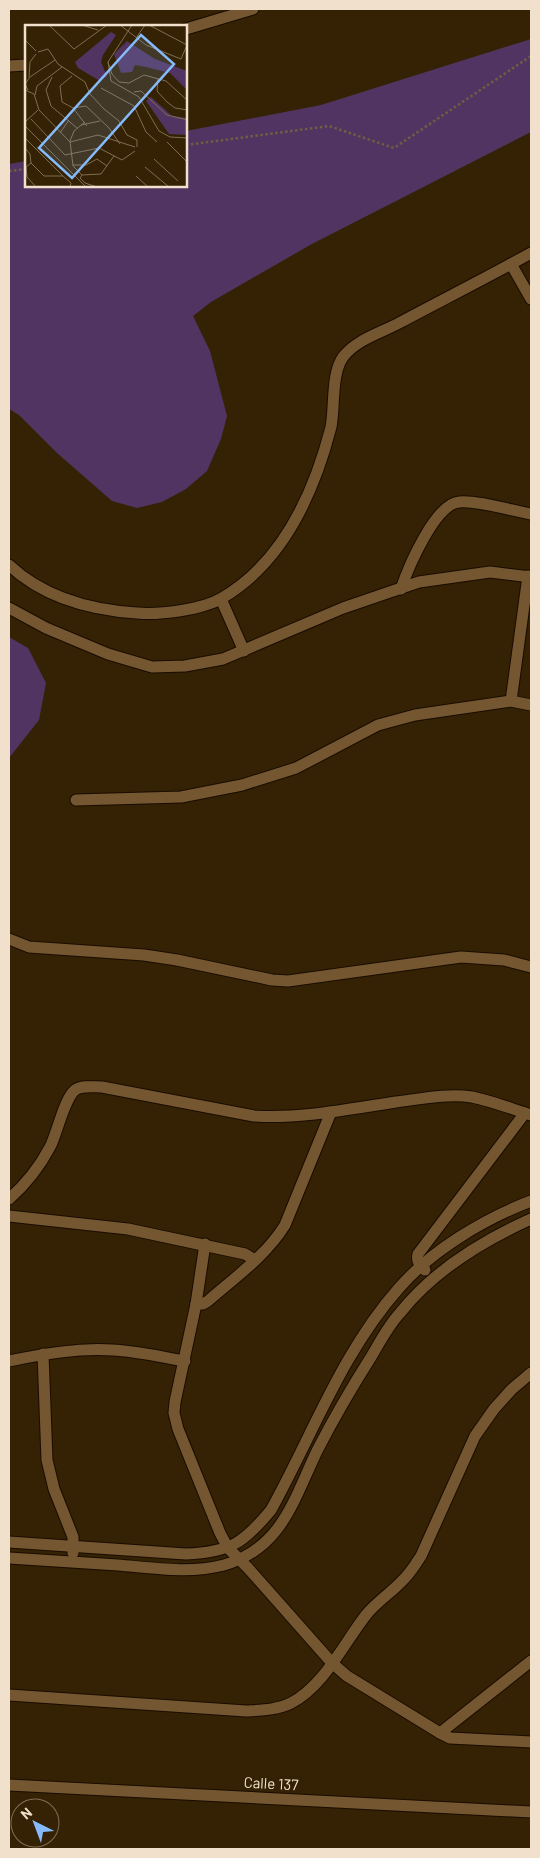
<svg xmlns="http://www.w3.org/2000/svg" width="540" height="1858" viewBox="0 0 540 1858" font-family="Barlow,sans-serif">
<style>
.green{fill:#523462}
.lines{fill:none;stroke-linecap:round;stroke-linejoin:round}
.street-casing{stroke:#190c00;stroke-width:13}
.path{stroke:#705d42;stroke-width:2.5;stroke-dasharray:2.5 2.5;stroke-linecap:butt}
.street{stroke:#745731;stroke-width:11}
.labels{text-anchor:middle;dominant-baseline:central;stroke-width:5;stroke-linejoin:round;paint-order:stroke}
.street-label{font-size:15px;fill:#f1e1cc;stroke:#352103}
.inset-road{fill:none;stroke:#806e53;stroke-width:1}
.view{fill:#85bbfb;fill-opacity:0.15;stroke:#85bbfb;stroke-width:2.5}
.inset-edge{fill:none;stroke:#f1e1cc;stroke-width:2.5}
</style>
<rect width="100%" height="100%" fill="#352103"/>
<g class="green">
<path d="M531,39V132L310,245L211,302L193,316L210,351L227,416L221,439L207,471L186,489L162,502L137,508L112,501L57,453L19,415L9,409V164L26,161V186H186V131L321,105Z"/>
<path d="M9,637L28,648L46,683L39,720L9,758Z"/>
</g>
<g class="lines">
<defs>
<g id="street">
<path d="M186,29L253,9"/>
<path d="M9,66L26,65"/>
<path d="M511,264L531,299"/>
<path d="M9,565C44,598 90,610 137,613C159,615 202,610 222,598C282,563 314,493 331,427C335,407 331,374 343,357C357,339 381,333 401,322C444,299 488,277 531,253"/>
<path d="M401,589C408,568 435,504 459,502C477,500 513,511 531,514"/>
<path d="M221,599L244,651"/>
<path d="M9,608L46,628L108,654L152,667L185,666L223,659L343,608L419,582L490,572L531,577"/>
<path d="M511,701L528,576"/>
<path d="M76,800L181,797L242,785L296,768L378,725L415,715L511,701L531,705"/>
<path d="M9,939L29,947L144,955L177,960L272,980L288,981L461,957L504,960L531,967"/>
<path d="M9,1199C25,1185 40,1166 50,1147C57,1134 64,1099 75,1090C82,1085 94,1087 102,1087L254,1116C301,1119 349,1109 396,1102C420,1099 448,1093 472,1097C492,1101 512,1109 531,1115"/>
<path d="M9,1216L128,1229L245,1254L255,1260"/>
<path d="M205,1244L196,1304L175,1402L174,1413L178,1429L220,1533L228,1548L248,1568L332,1663L347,1676L440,1733L450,1738L531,1742"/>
<path d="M425,1270C420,1265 416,1261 418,1254L525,1113"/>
<path d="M196,1304H203L208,1301C234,1278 266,1256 285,1225L331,1112"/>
<path d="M43,1354L47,1460L54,1489L73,1537V1553"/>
<path d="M9,1361C43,1354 77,1348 112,1350C137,1351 161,1357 185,1361"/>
<path d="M9,1542L186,1554C230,1552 243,1544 271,1510C312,1436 342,1352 399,1288C432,1250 484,1219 531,1201"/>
<path d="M9,1558C45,1560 82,1563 118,1565C153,1568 190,1574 224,1565C283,1548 294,1498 318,1449C334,1418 352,1387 371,1357C380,1342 388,1326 400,1313C434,1270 482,1241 531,1219"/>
<path d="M9,1695L246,1711C261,1710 277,1710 291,1703C324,1686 344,1643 366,1615C376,1602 391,1593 402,1581C410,1574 415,1565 421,1556L475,1436L494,1409L512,1389L531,1373"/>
<path d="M440,1733L531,1661"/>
<path d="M9,1785L531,1812"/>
</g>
</defs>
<use href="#street" class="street-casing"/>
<g class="path">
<path d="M186,145L329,126L394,148L531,56"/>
<path d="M9,171L26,169"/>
</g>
<use href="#street" class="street"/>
</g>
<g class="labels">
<g class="street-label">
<text transform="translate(271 1783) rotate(3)">Calle 137</text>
</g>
</g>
<g transform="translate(25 25)">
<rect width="162" height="162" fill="#352103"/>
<path d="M86,7L91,10L78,30L76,37L82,51L75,56L53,43L50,37ZM102,16L130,34L162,46V65L145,48L121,42L110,40L107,47L96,48L89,29ZM126,72L147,91L162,93V110L144,109L121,76Z" fill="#523462"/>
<path class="inset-road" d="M24,0L49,24L82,0M57,0L73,5M95,0L121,20L156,34L162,20L124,0M107,0L83,37L86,56L114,72L134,106L145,112L163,113M111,13L120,0M0,15L11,26M13,27L23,24L33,39L60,57L65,69L79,84L94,96L102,110L112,115V122M83,37L87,49L94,57L104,58L119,50L141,56L163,76M47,51L35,61L37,77L48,83L61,81L84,103L95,119M4,52L5,37L11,29M27,52L21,65L26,81L52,103M133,54L132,66L142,77L150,83L163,85M76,63L109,81L121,107L132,117M0,65L9,69L14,85L45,117L73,110L110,122M3,65L0,59L5,52L30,35M109,67L116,66L142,90L163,95M10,70L12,61L37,42M48,83L62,101M6,94L40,130L74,123L97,135L110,126M0,97L13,85M60,97L49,106L45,116L48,141L57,150L76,149L89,131M56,100L75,96M0,101L61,162M35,108L44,95M1,114L38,151M142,117L163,138M0,123L5,129L6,138L19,151H38L46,158L45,162M129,134L153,156M6,138L1,142L2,152L11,162M48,140H61L72,134L82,141M120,142L144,162M57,150L55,153L60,158L72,162M111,151L123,162"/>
<path class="view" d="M116,10L149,39L47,153L14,123Z"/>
<rect width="162" height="162" class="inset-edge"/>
</g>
<rect width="540" height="1858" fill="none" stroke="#f1e1cc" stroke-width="20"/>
<g transform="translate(35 1823) rotate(318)"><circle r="24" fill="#352103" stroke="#806e53"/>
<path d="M0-4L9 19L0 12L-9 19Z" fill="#85bbfb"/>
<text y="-8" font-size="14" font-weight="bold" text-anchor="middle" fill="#f1e1cc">N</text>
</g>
</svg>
